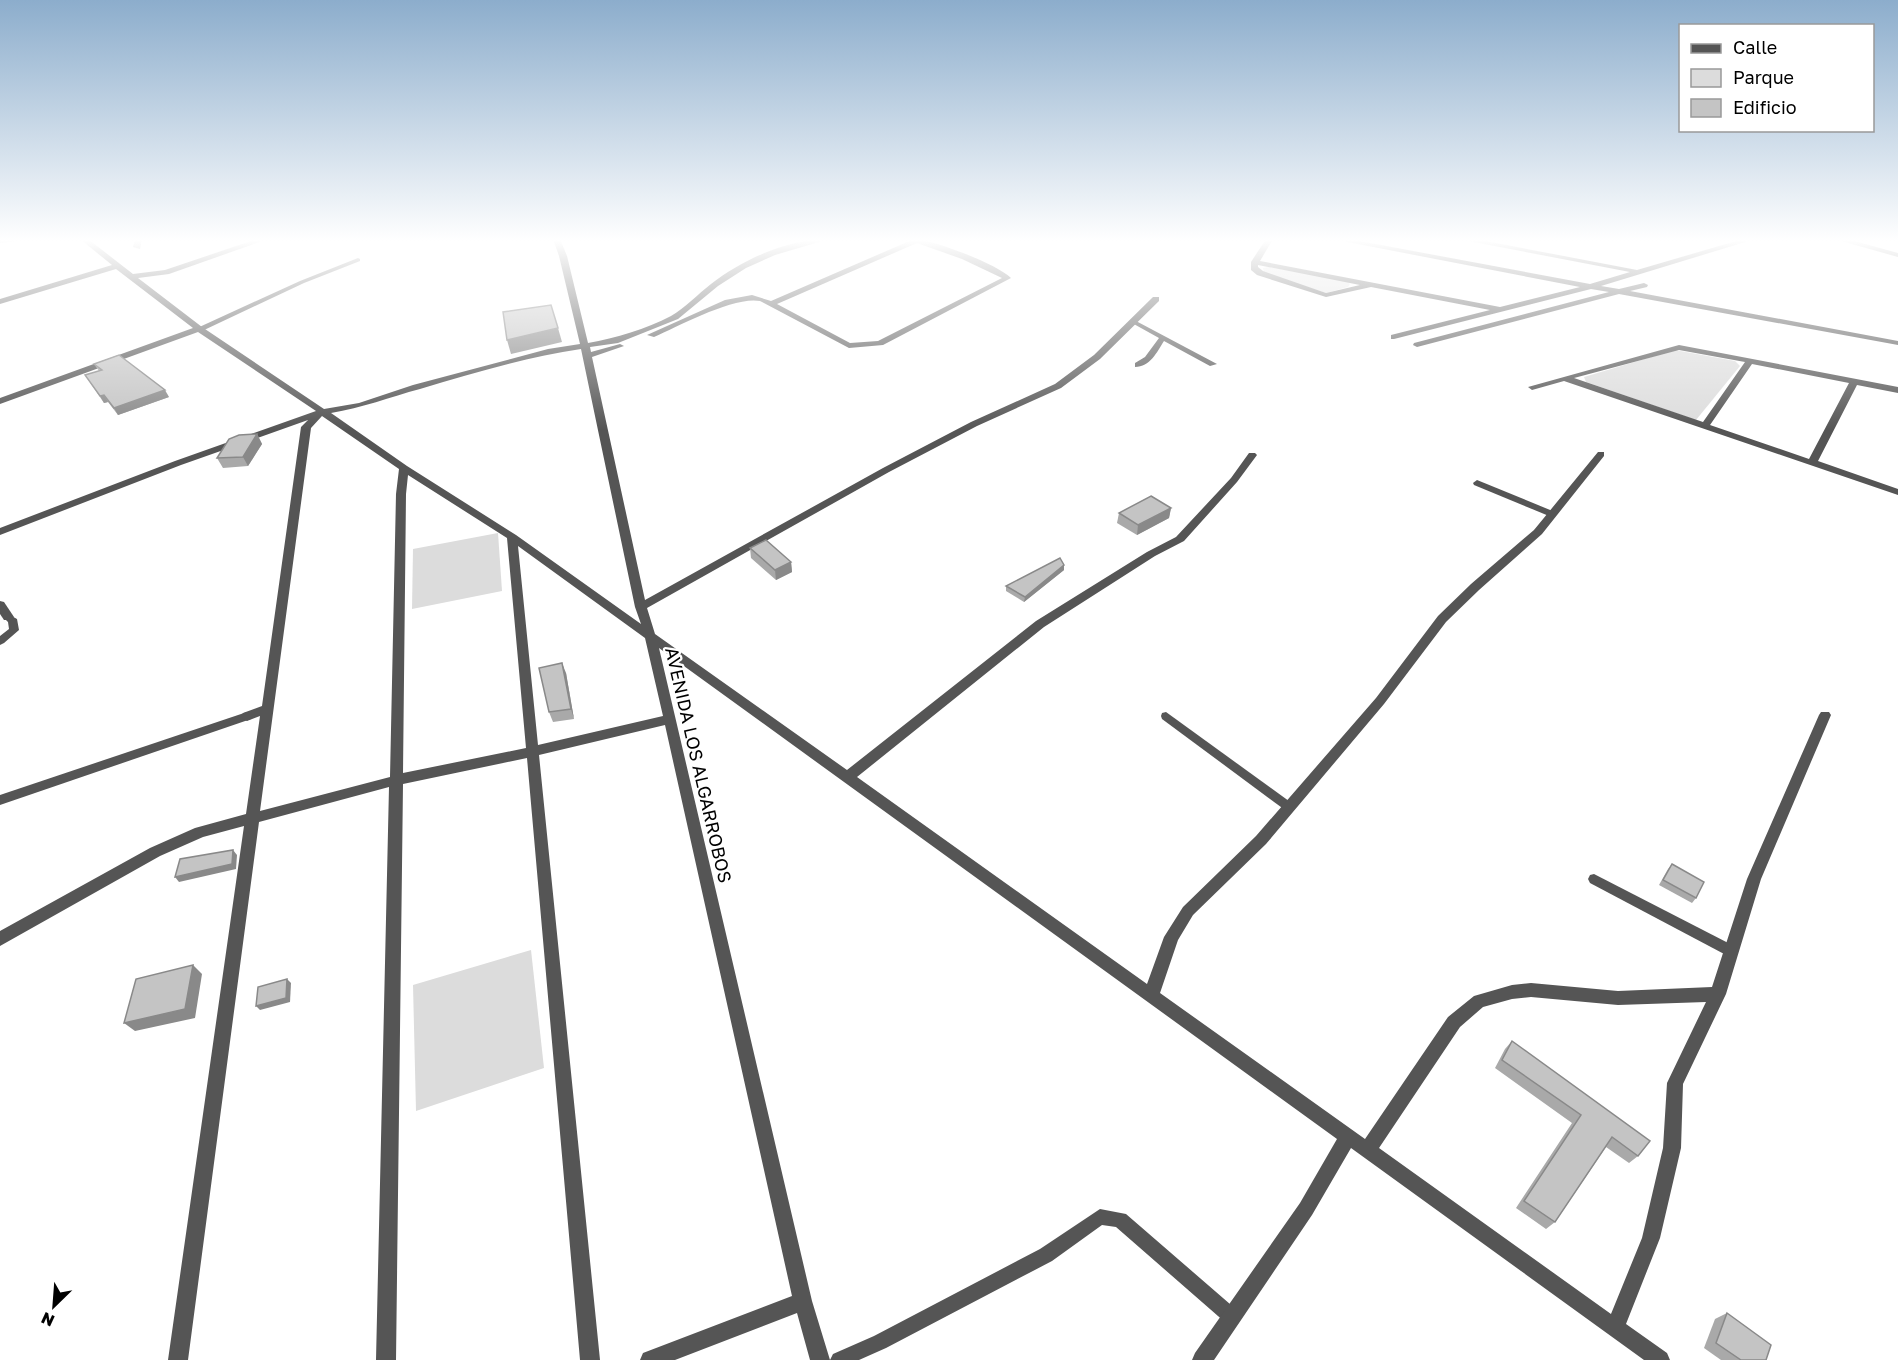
<svg xmlns="http://www.w3.org/2000/svg" width="1898" height="1360" viewBox="0 0 1898 1360" font-family="'Golos Text',sans-serif">
<style>
.green{fill:#dcdcdc}
.lines{fill:none;stroke-linecap:round;stroke-linejoin:round}
.lane{fill:#555;fill-rule:evenodd}
.street{fill:#555;fill-rule:evenodd}
.wall{fill:#a9a9a9}
.shaded-wall{fill:#898989}
.building{fill:#c4c4c4;stroke:#898989;stroke-width:1.5}
.labels{text-anchor:middle;dominant-baseline:central;stroke-width:4.5;stroke-linejoin:round;paint-order:stroke}
.street-label{font-size:18px;fill:#000;stroke:#fff}
</style>
<rect width="100%" height="100%" fill="#fff"/>
<g class="green">
<path d="M1269,267L1347,281L1350,284L1348,287L1326,293L1264,273L1263,268Z"/>
<path d="M1675,350L1735,361L1740,366L1696,420L1586,382L1584,377Z"/>
<path d="M498,533L502,591L412,609L413,549Z"/>
<path d="M531,950L544,1068L416,1111L413,985Z"/>
</g>
<g class="lines">
<g class="lane">
<path d="M358,258L360,259V261L304,283L202,331L195,329L300,281Z"/>
<path d="M1132,321H1136L1217,364L1210,366L1164,341C1157,352 1150,367 1135,367V363L1145,357L1159,338L1132,323Z"/>
<path d="M1477,480L1555,512L1556,514L1555,516H1549L1474,485L1473,483Z"/>
<path d="M8,614L17,619L19,630L4,643L0,645V636L9,629L8,622L3,617Z"/>
<path d="M247,712L251,713L252,716L251,719L0,805V795Z"/>
<path d="M1166,712L1293,804L1295,807L1293,810L1289,812L1285,810L1162,719L1161,716L1162,713Z"/>
<path d="M1594,874L1736,947L1738,951L1736,955L1731,957L1726,955L1590,883L1588,879L1590,875Z"/>
<path d="M1100,1209L1126,1214L1238,1311L1240,1317L1238,1323L1232,1325L1226,1323L1116,1227L1102,1225L1052,1261L886,1348L859,1360H830L833,1354L874,1336L1040,1249Z"/>
</g>
<g class="street">
<path d="M0,239H36L0,243Z"/>
<path d="M80,239H88L133,274L165,270L257,239H268L169,274L138,278L202,327L324,409L359,403L413,385L548,349L580,344L559,256L553,239H560L567,256L588,343C616,338 646,329 671,316C685,308 698,294 711,284C743,259 788,239 829,239L775,255L746,268L718,286L678,319L618,343L590,347L591,352L620,344L624,346L592,357L645,600L883,468L971,422L1055,384L1094,355L1153,297H1159V301L1100,359L1061,388L977,426L889,472L647,608L655,634L847,770L1036,621L1147,552L1176,537L1231,478L1249,453H1255L1257,455L1237,482L1184,541L1155,556L1044,627L857,777L1147,984L1164,937L1183,907L1256,836L1376,698L1438,616L1471,584L1534,530L1598,452H1604V456L1542,534L1479,590L1446,622L1384,704L1266,844L1193,915L1178,940L1160,993L1365,1139L1448,1017L1474,996L1512,985L1531,983L1618,991L1712,987L1747,879L1819,715L1821,712H1829L1831,715L1761,879L1726,994L1683,1084L1681,1148L1660,1238L1626,1324L1667,1353L1670,1360H1644L1351,1148L1312,1215L1214,1360H1192L1195,1353L1300,1203L1337,1139L659,648L812,1301L830,1360H810L797,1313L675,1360H640L643,1353L792,1296L665,725L539,755L600,1360H580L527,758L403,784L396,1360H376L389,787L259,822L188,1360H168L244,826L203,837L160,856L0,946V931L150,848L195,828L246,814L260,716L247,721L243,719L241,716L243,713L262,706L301,427L308,420L181,465L0,535V528L175,461L316,411L198,332L0,404V398L193,328L116,269L0,304V299L112,265ZM581,349L635,607L641,624L516,535L407,466L331,413C362,408 390,397 420,389C473,373 527,357 581,349ZM322,416L399,469L396,494L390,777L260,811L311,428ZM408,475L507,538L526,748L403,773L406,494ZM518,546L645,638L663,716L538,745ZM1531,997L1618,1005L1706,1002L1667,1083L1663,1148L1642,1238L1611,1314L1379,1148L1460,1027L1483,1007L1512,999Z"/>
<path d="M135,239H142L140,249L133,247Z"/>
<path d="M914,239C934,240 997,264 1011,278L883,345L849,348L760,301C734,296 679,326 654,337L647,335L725,300L752,295L771,301ZM917,243L962,259L1002,278L878,341L850,343L777,304Z"/>
<path d="M1266,239H1273L1260,261L1500,307L1580,287L1332,239H1349L1590,284L1630,272L1458,239H1475L1637,270L1743,239H1755L1601,286L1619,289L1644,283L1648,285L1647,287L1630,291L1898,341V345L1619,294L1417,347L1413,345L1414,343L1609,292L1591,289L1394,339H1391V335L1490,310L1371,287L1326,297L1257,275L1251,270V262ZM1258,265L1360,285L1326,293L1263,271L1258,267Z"/>
<path d="M1834,239H1847L1898,253V257Z"/>
<path d="M1679,345L1898,387V393L1857,385L1818,461L1898,489V495L1564,381L1532,390L1528,387ZM1679,350L1745,362L1703,422L1574,378ZM1752,364L1849,383L1809,459L1710,425Z"/>
<path d="M0,601L4,602L14,617L12,620H4L0,614Z"/>
</g>
</g>
<g class="wall">
<path d="M94,364L169,397L118,415L108,402L104,403L85,375L99,371Z"/>
<path d="M257,434L262,444L248,466L223,468L217,458Z"/>
<path d="M1171,508L1169,518L1137,535L1117,523L1119,513Z"/>
<path d="M750,548L791,562L792,572L776,580L751,558Z"/>
<path d="M1064,565V570L1024,602L1006,591V586Z"/>
<path d="M566,673L574,719L553,722L549,712Z"/>
<path d="M1672,864L1696,898L1692,903L1659,885L1668,869Z"/>
<path d="M1512,1041L1638,1156L1629,1163L1606,1147L1555,1222L1546,1229L1516,1208L1572,1123L1495,1068L1505,1049Z"/>
<path d="M1727,1313L1766,1360H1721L1704,1348L1715,1319Z"/>
</g>
<g class="shaded-wall">
<path d="M558,328L562,342L511,354L507,340Z"/>
<path d="M165,390L169,397L118,415L114,408Z"/>
<path d="M104,395L108,402L104,403L100,396Z"/>
<path d="M257,434L262,444L248,466L243,457Z"/>
<path d="M1171,508L1169,518L1137,535L1138,525Z"/>
<path d="M791,562L792,572L776,580L775,570Z"/>
<path d="M1064,565V570L1024,602L1025,597Z"/>
<path d="M562,663L566,673L574,719L571,709Z"/>
<path d="M233,850L237,855L236,869L179,882L175,877Z"/>
<path d="M193,965L202,974L195,1018L135,1031L124,1023Z"/>
<path d="M287,979L291,983L290,1002L260,1010L256,1006Z"/>
</g>
<g class="building">
<path d="M551,305L558,328L507,340L503,312Z"/>
<path d="M119,355L165,390L114,408L104,395L100,396L85,375L102,370L94,364Z"/>
<path d="M257,434L243,457L217,458L229,439L239,435Z"/>
<path d="M1151,496L1171,508L1138,525L1119,513Z"/>
<path d="M766,540L791,562L775,570L750,548Z"/>
<path d="M1060,558L1064,565L1025,597L1006,586Z"/>
<path d="M562,663L571,709L549,712L539,668Z"/>
<path d="M233,850L232,864L175,877L180,859Z"/>
<path d="M1672,864L1704,882L1696,898L1663,880Z"/>
<path d="M193,965L185,1009L124,1023L136,979Z"/>
<path d="M287,979L286,998L256,1006L258,987Z"/>
<path d="M1512,1041L1650,1141L1638,1156L1612,1137L1555,1222L1524,1201L1581,1115L1502,1060Z"/>
<path d="M1727,1313L1771,1345L1766,1360H1741L1716,1343Z"/>
</g>
<linearGradient id="sky" x2="0" y2="1"><stop stop-color="#8cadcc"/><stop offset="0.56" stop-color="#fff"/><stop offset="1" stop-color="#fff" stop-opacity="0"/></linearGradient>
<rect width="1898" height="430" fill="url(#sky)"/>
<g class="labels">
<g class="street-label">
<text transform="translate(699 765) rotate(77)">AVENIDA LOS ALGARROBOS</text>
</g>
</g>
<rect x="1679" y="24" width="195" height="108" fill="#ffffff" stroke="#999999" stroke-width="1.5"/>
<rect x="1691" y="44" width="30" height="9" fill="#555555" stroke="#999999" stroke-width="1.5"/>
<text x="1733" y="54" font-size="18" fill="#000000">Calle</text>
<rect x="1691" y="69" width="30" height="18" fill="#dcdcdc" stroke="#999999" stroke-width="1.5"/>
<text x="1733" y="84" font-size="18" fill="#000000">Parque</text>
<rect x="1691" y="99" width="30" height="18" fill="#c4c4c4" stroke="#999999" stroke-width="1.5"/>
<text x="1733" y="114" font-size="18" fill="#000000">Edificio</text>
<g transform="translate(54 1306) rotate(205)" stroke="#ffffff" stroke-width="4.5" paint-order="stroke">
<path d="M0-4.5L10 22L0 15L-10 22Z" fill="#000000"/>
<text y="-9" font-size="16" font-weight="bold" text-anchor="middle" fill="#000000">N</text>
</g>
</svg>
